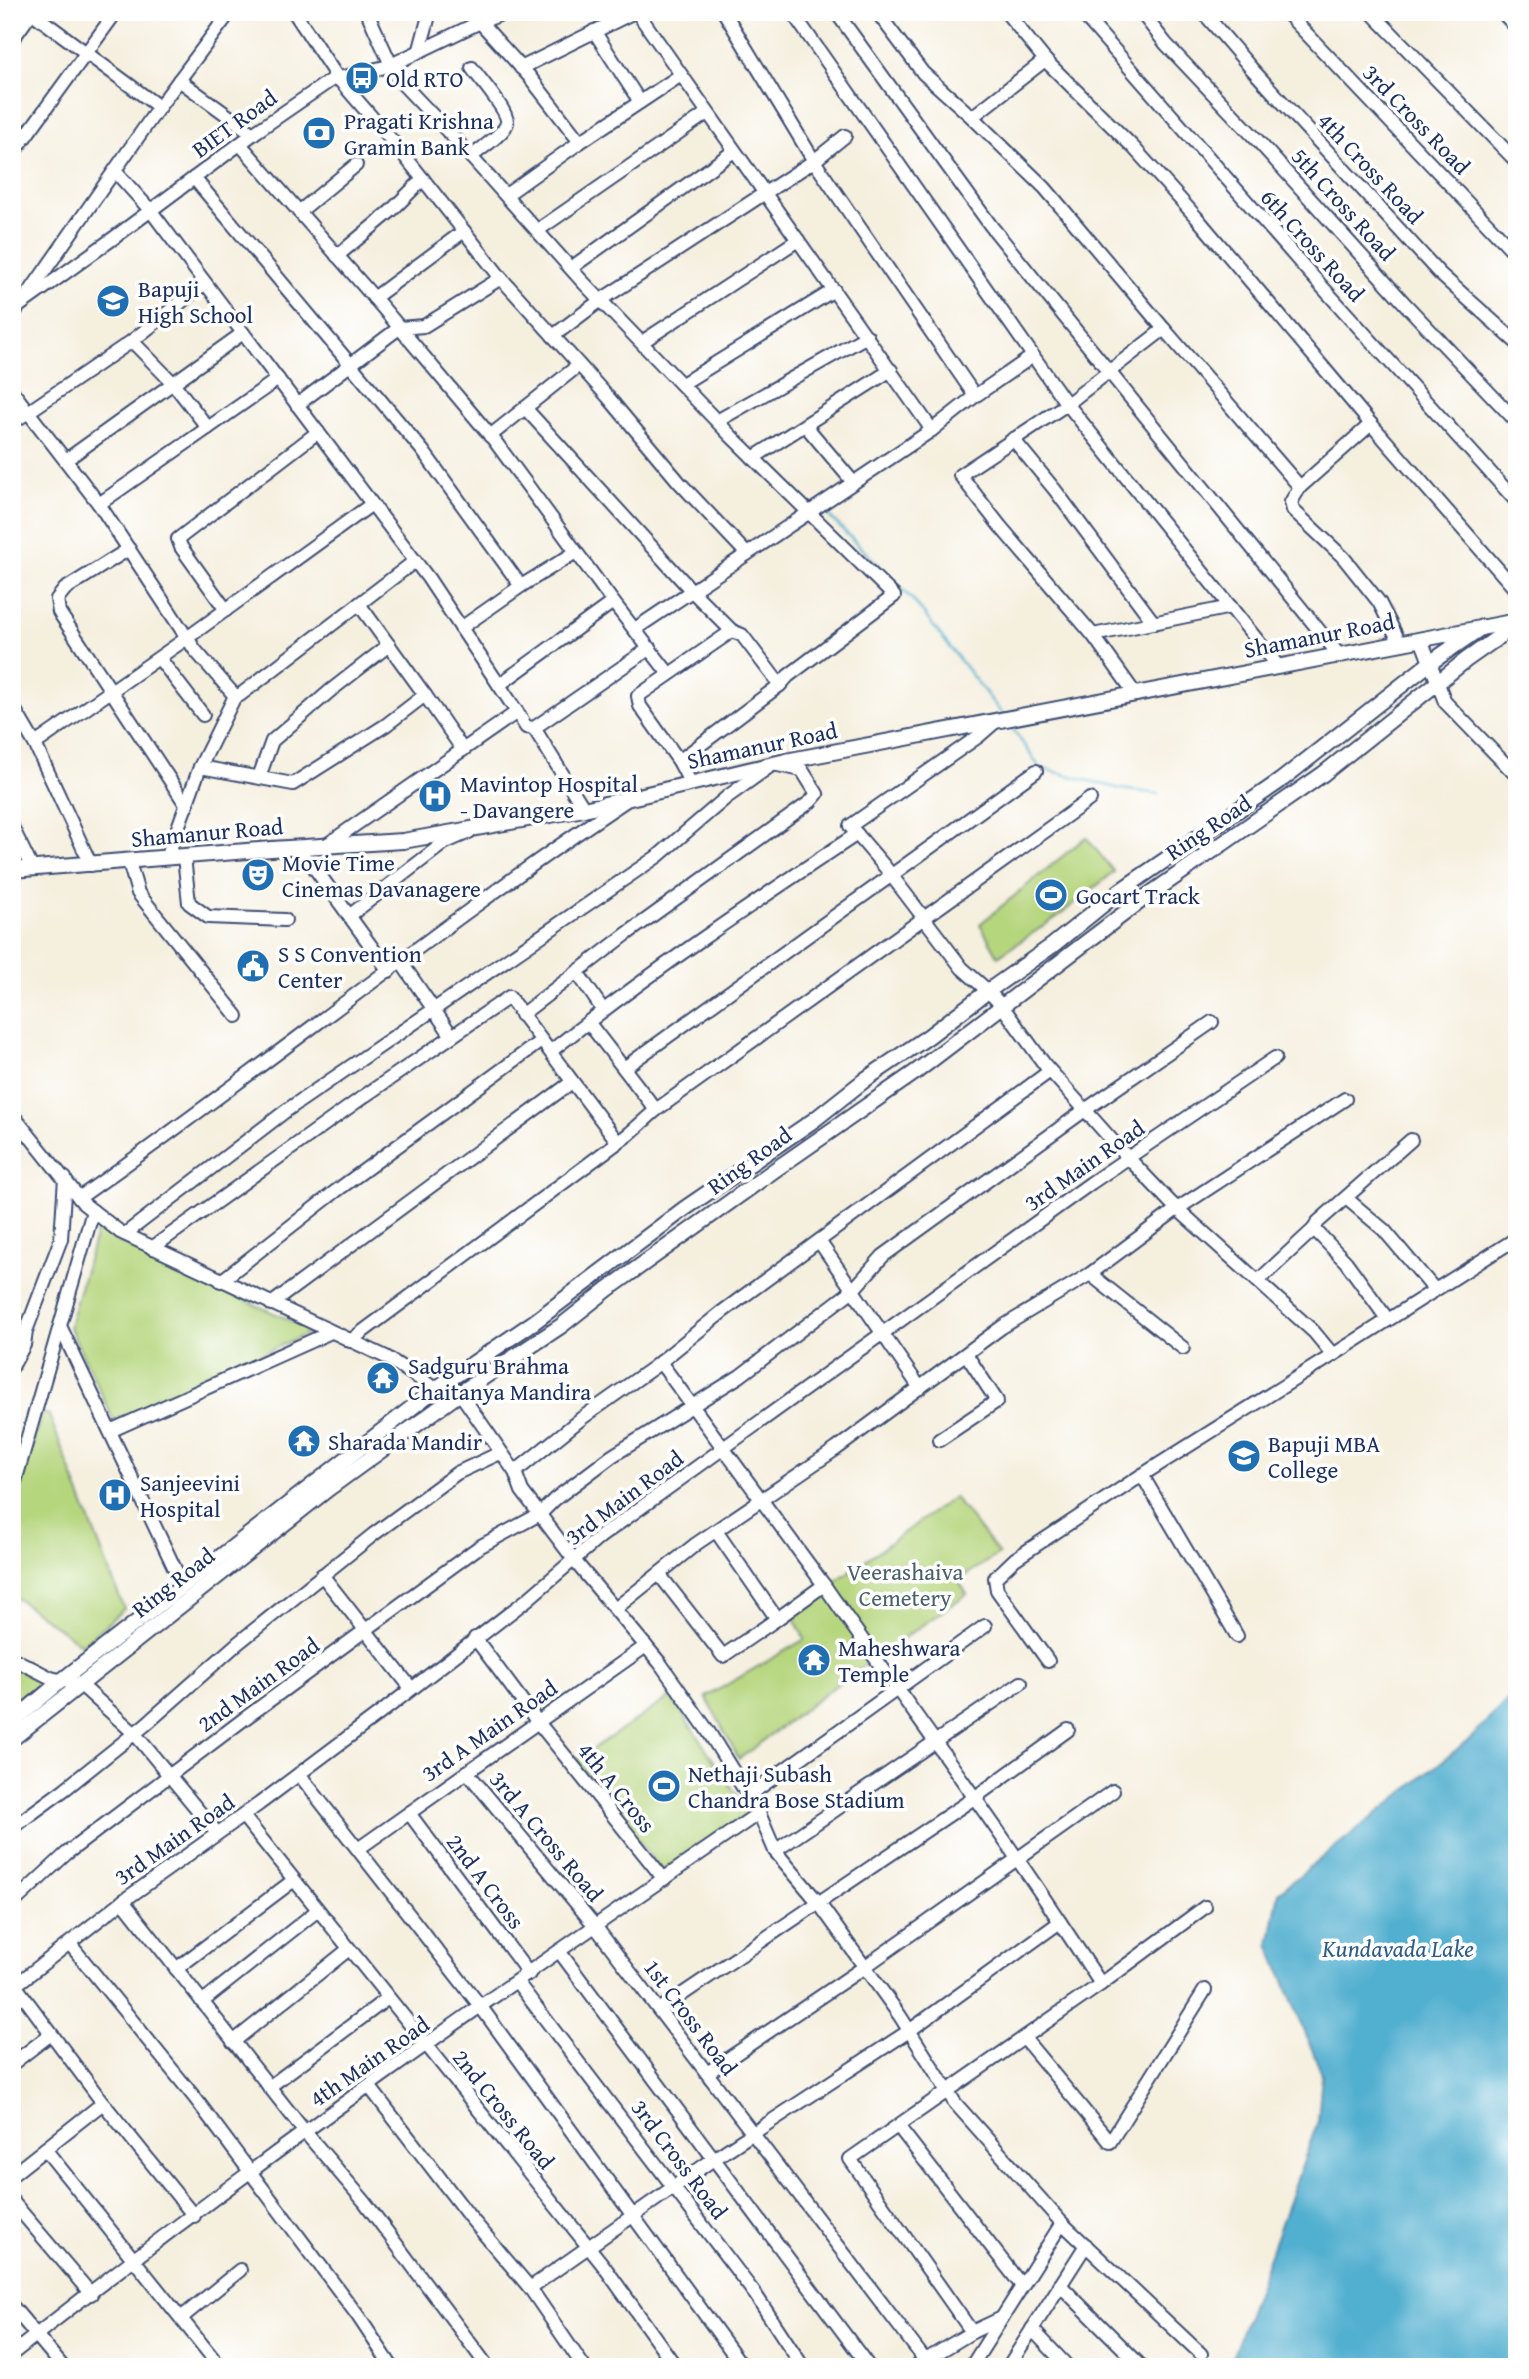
<svg xmlns="http://www.w3.org/2000/svg" width="1529" height="2379" viewBox="0 0 1529 2379" font-family="'Gentium Book Plus',serif">
<style>
.green{fill:#b6d67e;stroke:#68826e;stroke-width:2}
.water{fill:#51afcf;stroke:#366f96;stroke-width:2}
.lines{fill:none;stroke-linecap:round;stroke-linejoin:round}
.stream{stroke:#51afcf;stroke-width:2.5}
.minor-casing{stroke:#3c4c71;stroke-width:16}
.major-casing{stroke:#3c4c71;stroke-width:18}
.minor{stroke:#fff;stroke-width:12}
.major{stroke:#fff;stroke-width:14}
.labels{text-anchor:middle;dominant-baseline:central;stroke-width:7;stroke-linejoin:round;paint-order:stroke}
.poi-label{font-size:23px;fill:#1b2f5e;stroke:#fff;text-anchor:start}
.street-label{font-size:23px;fill:#1b2f5e;stroke:#fff}
.park-label{font-size:23px;fill:#4a6168;stroke:#fff}
.water-label{font-size:24px;font-style:italic;fill:#2e5c86;stroke:#fff}
</style>
<rect width="100%" height="100%" fill="#fff"/>
<filter id="ink" filterUnits="userSpaceOnUse"><feTurbulence type="fractalNoise" baseFrequency=".0143" numOctaves="2"/><feDisplacementMap in="SourceGraphic" scale="14" xChannelSelector="R" yChannelSelector="G"/><feConvolveMatrix kernelMatrix="1 2 1 2 8 2 1 2 1" color-interpolation-filters="sRGB"/></filter>
<filter id="wash" filterUnits="userSpaceOnUse"><feTurbulence type="fractalNoise" baseFrequency=".00686" numOctaves="4" result="noise"/><feDisplacementMap in="SourceGraphic" scale="28" xChannelSelector="R" yChannelSelector="G"/><feGaussianBlur stdDeviation="1.57" result="paint"/><feColorMatrix in="noise" values="0 0 0 0 0 0 0 0 0 0 0 0 0 0 0 0 0 1.4 0 .05"/><feComposite in="paint" operator="in"/></filter>
<g filter="url(#wash)">
<rect width="100%" height="100%" fill="#f5efde"/>
<g class="green">
<path d="M1086,837L1114,872L1057,917L998,956L980,924Z"/>
<path d="M97,1229L119,1242L313,1331L114,1421L69,1326Z"/>
<path d="M42,1413L49,1415L56,1433L124,1609L82,1645L12,1595V1515Z"/>
<path d="M954,1497L999,1554L958,1580L967,1594L839,1683L739,1759L706,1697L805,1639L791,1613Z"/>
<path d="M12,1664L43,1686L12,1712Z"/>
<path d="M671,1697L749,1813L662,1871L576,1760Z"/>
</g>
<path class="water" d="M1517,1690V2367H1229L1318,2121L1322,2074L1269,1944L1279,1892L1471,1738Z"/>
<g class="lines">
<g class="stream">
<path d="M827,514L913,600L1002,714"/>
<path d="M1008,722L1040,768L1121,789L1158,794"/>
</g>
</g>
</g>
<g filter="url(#ink)">
<g class="lines">
<defs>
<g id="minor">
<path d="M31,12L159,107"/>
<path d="M294,12L337,77L400,150L501,278L608,397L679,482L747,554"/>
<path d="M367,12L397,78L456,140L581,280L731,436L894,596L788,676L780,685"/>
<path d="M637,12L932,430"/>
<path d="M724,12L814,161L975,396"/>
<path d="M792,12L1064,400L1278,666"/>
<path d="M836,12L991,226L1339,655"/>
<path d="M877,12L923,73L972,117L1045,60"/>
<path d="M1006,12L1045,60L1133,147L1197,218L1371,424L1300,487L1164,329L1067,404L960,475L1000,526L1093,635L1136,695"/>
<path d="M1081,12L1306,269L1517,502"/>
<path d="M1141,12L1166,44L1258,141L1406,305L1517,422"/>
<path d="M1203,12L1251,68L1440,274L1517,343"/>
<path d="M1286,12L1517,255"/>
<path d="M1371,12L1517,162"/>
<path d="M1502,12L1517,28"/>
<path d="M480,22L529,76L580,142L506,195"/>
<path d="M594,31L640,102"/>
<path d="M12,40L32,12"/>
<path d="M420,49L430,12"/>
<path d="M521,68L634,12"/>
<path d="M179,80L253,134"/>
<path d="M972,117L1045,188L1164,329"/>
<path d="M580,142L681,75"/>
<path d="M240,144L383,308L494,440L613,602"/>
<path d="M12,155L116,12"/>
<path d="M471,157C479,150 505,133 507,123C509,112 479,78 472,68"/>
<path d="M115,171L151,211L428,578L517,712L325,846"/>
<path d="M194,178L423,451L521,586L461,628"/>
<path d="M299,212L356,165"/>
<path d="M538,230L707,113"/>
<path d="M337,256L391,211L423,179"/>
<path d="M571,268L734,151"/>
<path d="M27,296L159,107L230,12"/>
<path d="M374,298L464,231"/>
<path d="M12,316L19,306L115,237L257,131L331,80L389,66L480,22L507,12"/>
<path d="M553,336L601,300L814,161L845,136"/>
<path d="M132,341L173,383L208,428"/>
<path d="M642,342L798,240"/>
<path d="M682,384L834,290"/>
<path d="M12,391L99,504L195,650L235,696L200,767L167,858"/>
<path d="M297,405L399,328L424,326L501,278"/>
<path d="M525,408L692,591L732,631L638,696L640,706L679,761L691,784"/>
<path d="M717,421L867,336"/>
<path d="M12,423L132,341L205,283"/>
<path d="M1371,424L1517,591"/>
<path d="M805,425L853,482"/>
<path d="M490,436L579,365"/>
<path d="M1013,439L1055,490L1154,623"/>
<path d="M753,458L891,370"/>
<path d="M66,460L243,333"/>
<path d="M1300,487L1291,502L1293,510L1343,557L1379,602L1400,643"/>
<path d="M99,504L278,379"/>
<path d="M129,549L65,589L57,599L59,612L187,806"/>
<path d="M521,586L576,552"/>
<path d="M226,610L181,547L178,539L318,432"/>
<path d="M635,629L932,430L975,396L1033,356"/>
<path d="M1093,635L1231,607"/>
<path d="M1421,639L1445,702L1517,776"/>
<path d="M159,658L203,715"/>
<path d="M499,685L613,602L669,674"/>
<path d="M425,695L463,750"/>
<path d="M235,696L240,695L415,561"/>
<path d="M12,705L35,744L91,865"/>
<path d="M517,712L526,727L534,728L650,648"/>
<path d="M995,722L979,736L850,826L885,867L962,968L988,991L1002,1006L1045,1065L1118,1147L1171,1203L1314,1332L1333,1355L1517,1238"/>
<path d="M534,728L584,809"/>
<path d="M35,744L187,638L372,504"/>
<path d="M679,761L780,685L742,635L732,631"/>
<path d="M200,767L293,784L386,725L425,695L359,604"/>
<path d="M259,777L272,741L330,691L389,645"/>
<path d="M12,827L32,868"/>
<path d="M293,848L311,863L389,971"/>
<path d="M184,857L189,903L208,917L285,920"/>
<path d="M129,862L138,893L237,1016"/>
<path d="M349,916L444,843L469,832"/>
<path d="M401,962L452,1036"/>
<path d="M577,972L603,1010"/>
<path d="M588,1022L656,1110"/>
<path d="M551,1051C649,973 753,903 857,834"/>
<path d="M624,1068L1036,771"/>
<path d="M12,1114L84,1204L120,1232L386,1357L442,1393H460L515,1472L522,1491L578,1565L660,1663L708,1731L759,1813L775,1851L818,1902L900,2016L955,2103L1062,2223L1201,2354"/>
<path d="M79,1198C263,1069 438,926 625,801"/>
<path d="M1346,1198L1384,1230L1435,1290"/>
<path d="M1314,1229L1346,1262L1388,1320"/>
<path d="M125,1234L287,1110L658,856L727,797L773,764L802,770L817,794L810,802L628,933L521,1015"/>
<path d="M819,1241L920,1388"/>
<path d="M152,1248L363,1097L509,997L617,1141"/>
<path d="M1090,1274L1183,1348"/>
<path d="M221,1281L336,1191L541,1041"/>
<path d="M1258,1281L1314,1229L1318,1222L1411,1140"/>
<path d="M271,1304L572,1082"/>
<path d="M60,1326L183,1586"/>
<path d="M350,1341L629,1134L656,1110L1090,799"/>
<path d="M660,1362L824,1585L777,1619"/>
<path d="M12,1367L24,1345L26,1331L61,1239L65,1178"/>
<path d="M110,1431L331,1332"/>
<path d="M939,1440L997,1401L966,1354"/>
<path d="M515,1472L582,1418L654,1367L722,1312L1050,1071"/>
<path d="M1142,1475L1237,1636"/>
<path d="M12,1492L93,1211"/>
<path d="M659,1574L723,1656L777,1619L716,1531"/>
<path d="M322,1575L411,1688"/>
<path d="M824,1585C902,1698 985,1808 1060,1922"/>
<path d="M615,1609L696,1544L836,1449L1002,1327L1090,1274L1177,1209L1345,1099"/>
<path d="M475,1638L537,1721L664,1879"/>
<path d="M12,1658L51,1678L81,1685L135,1734L217,1833"/>
<path d="M1048,1661L997,1590L995,1578L1015,1559L1142,1475L1333,1355"/>
<path d="M467,1772L595,1926L925,2360"/>
<path d="M299,1774L481,2007L743,2367"/>
<path d="M748,1796L985,1626"/>
<path d="M409,1813L529,1974"/>
<path d="M243,1816L603,2265L676,2367"/>
<path d="M12,1828L65,1789L145,1725L238,1643L374,1534L457,1473L500,1453"/>
<path d="M358,1849L646,1646"/>
<path d="M775,1851L1021,1683"/>
<path d="M123,1901L305,2132L364,2201L488,2367"/>
<path d="M12,1904L67,1853L244,1719L479,1547L540,1514L555,1499L612,1456L740,1376L853,1290L883,1256L1085,1110L1212,1022"/>
<path d="M70,1944L195,2098L358,2316L392,2367"/>
<path d="M559,1951L869,2367"/>
<path d="M176,1969L294,1880"/>
<path d="M517,1982L755,2294L803,2367"/>
<path d="M1101,1984L1205,1907"/>
<path d="M15,1985L103,2103L194,2216"/>
<path d="M12,1988L123,1901L259,1804L383,1711L528,1599L600,1537L1091,1183L1275,1058"/>
<path d="M202,2002L318,1910"/>
<path d="M659,2010L974,1798L1068,1730"/>
<path d="M1024,2038L1110,2142L1205,1990"/>
<path d="M233,2042L349,1949"/>
<path d="M12,2064L51,2034"/>
<path d="M707,2073L863,1968L1113,1791"/>
<path d="M369,2086L469,2216L530,2288L584,2367"/>
<path d="M269,2087L388,1998"/>
<path d="M898,2126L1022,2286"/>
<path d="M45,2149L220,2367"/>
<path d="M12,2175L103,2103"/>
<path d="M12,2201L91,2294"/>
<path d="M1060,2285L1142,2367"/>
<path d="M530,2288L715,2158L909,2031L1060,1922L1101,1984L850,2159L972,2332"/>
<path d="M12,2306L63,2367"/>
<path d="M181,2318L240,2270"/>
<path d="M1032,2329L1068,2367"/>
<path d="M12,2354C252,2163 505,1987 759,1813"/>
<path d="M914,2367L972,2332L1002,2318"/>
<path d="M971,2367L1062,2223"/>
<path d="M1008,2367L1086,2245"/>
</g>
<g id="major">
<path d="M12,870L272,849L403,841L584,809L786,761L1517,621"/>
<path d="M12,1722L61,1681L437,1388L534,1322L684,1209L814,1120L866,1079L929,1036L988,991L1053,945L1120,891L1280,781L1430,663L1482,627"/>
<path d="M12,1739L328,1489L460,1393L561,1326L608,1289L776,1169L917,1071L1143,899L1323,774L1466,660L1517,624"/>
</g>
</defs>
<use href="#minor" class="minor-casing"/>
<use href="#major" class="major-casing"/>
<use href="#minor" class="minor"/>
<use href="#major" class="major"/>
</g>
</g>
<defs>
<symbol id="bus-disc" viewBox="-11 -11 22 22"><circle r="9.5" fill="#1f6fb2" stroke="#fff"/><path d="M-5-6H5V4H4V6H2V4H-2V6H-4V4H-5ZM-3.5-4V0h7V-4ZM-3.5 1.2v1.5H-2V1.2ZM2 1.2v1.5H3.5V1.2Z" fill="#fff"/></symbol>
<symbol id="bank-disc" viewBox="-11 -11 22 22"><circle r="9.5" fill="#1f6fb2" stroke="#fff"/><path d="M-6-4H6V4H-6ZM0-2.3a2.3 2.3 0 1 0 0 4.6a2.3 2.3 0 1 0 0-4.6Z" fill="#fff"/></symbol>
<symbol id="school-disc" viewBox="-11 -11 22 22"><circle r="9.5" fill="#1f6fb2" stroke="#fff"/><path d="M0-5L7-2L0 1L-7-2ZM-4 1L0 2.5L4 1V4Q0 6-4 4Z" fill="#fff"/></symbol>
<symbol id="hospital-disc" viewBox="-11 -11 22 22"><circle r="9.5" fill="#1f6fb2" stroke="#fff"/><path d="M-5-5h3v3.5h4V-5h3V5h-3V1.5h-4V5h-3Z" fill="#fff"/></symbol>
<symbol id="theatre-disc" viewBox="-11 -11 22 22"><circle r="9.5" fill="#1f6fb2" stroke="#fff"/><path d="M-5-5.5Q0-4 5-5.5V0Q5 5 0 6Q-5 5-5 0ZM-3.3-2.5H-1v1.5H-3.3ZM1-2.5H3.3v1.5H1ZM-2.8 1Q0 5.5 2.8 1Z" fill="#fff"/></symbol>
<symbol id="stadium-disc" viewBox="-11 -11 22 22"><circle r="9.5" fill="#1f6fb2" stroke="#fff"/><path d="M0-5a6.5 5 0 1 0 0 10a6.5 5 0 1 0 0-10ZM-3.5-1.8h7v3.6h-7Z" fill="#fff"/></symbol>
<symbol id="civic-disc" viewBox="-11 -11 22 22"><circle r="9.5" fill="#1f6fb2" stroke="#fff"/><path d="M-.6-6.5H3V-4.5H.6V-3L4-1V1h2V6H-6V1h2V-1L-.6-3ZM-1.2 2.5V6h2.4V2.5Z" fill="#fff"/></symbol>
<symbol id="temple-disc" viewBox="-11 -11 22 22"><circle r="9.5" fill="#1f6fb2" stroke="#fff"/><path d="M0-6L5-2H3V0L6.5 2.5H4V6H1.5V3h-3V6H-4V2.5H-6.5L-3 0V-2H-5Z" fill="#fff"/></symbol>
<symbol id="university-disc" viewBox="-11 -11 22 22"><circle r="9.5" fill="#1f6fb2" stroke="#fff"/><path d="M0-5L7-2L0 1L-7-2ZM-4 1L0 2.5L4 1V4Q0 6-4 4Z" fill="#fff"/></symbol>
</defs>
<g fill-rule="evenodd">
<use href="#bus-disc" x="343" y="59" width="38" height="38"/>
<use href="#bank-disc" x="300" y="114" width="38" height="38"/>
<use href="#school-disc" x="94" y="282" width="38" height="38"/>
<use href="#hospital-disc" x="416" y="777" width="38" height="38"/>
<use href="#theatre-disc" x="239" y="856" width="38" height="38"/>
<use href="#stadium-disc" x="1032" y="876" width="38" height="38"/>
<use href="#civic-disc" x="234" y="947" width="38" height="38"/>
<use href="#temple-disc" x="364" y="1359" width="38" height="38"/>
<use href="#temple-disc" x="285" y="1422" width="38" height="38"/>
<use href="#university-disc" x="1225" y="1437" width="38" height="38"/>
<use href="#hospital-disc" x="96" y="1476" width="38" height="38"/>
<use href="#temple-disc" x="795" y="1641" width="38" height="38"/>
<use href="#stadium-disc" x="645" y="1767" width="38" height="38"/>
</g>
<g class="labels">
<g class="poi-label">
<text x="386" y="78">Old RTO</text>
<text x="344" y="120">Pragati Krishna<tspan x="344" dy="26">Gramin Bank</tspan></text>
<text x="138" y="288">Bapuji<tspan x="138" dy="26">High School</tspan></text>
<text x="460" y="783">Mavintop Hospital<tspan x="460" dy="26">- Davangere</tspan></text>
<text x="282" y="862">Movie Time<tspan x="282" dy="26">Cinemas Davanagere</tspan></text>
<text x="1076" y="895">Gocart Track</text>
<text x="278" y="953">S S Convention<tspan x="278" dy="26">Center</tspan></text>
<text x="408" y="1365">Sadguru Brahma<tspan x="408" dy="26">Chaitanya Mandira</tspan></text>
<text x="328" y="1441">Sharada Mandir</text>
<text x="1268" y="1443">Bapuji MBA<tspan x="1268" dy="26">College</tspan></text>
<text x="140" y="1482">Sanjeevini<tspan x="140" dy="26">Hospital</tspan></text>
<text x="838" y="1647">Maheshwara<tspan x="838" dy="26">Temple</tspan></text>
<text x="688" y="1773">Nethaji Subash<tspan x="688" dy="26">Chandra Bose Stadium</tspan></text>
</g>
<g class="street-label">
<text transform="translate(1417 119) rotate(46)">3rd Cross Road</text>
<text transform="translate(234 123) rotate(-36)">BIET Road</text>
<text transform="translate(1371 168) rotate(47)">4th Cross Road</text>
<text transform="translate(1344 204) rotate(48)">5th Cross Road</text>
<text transform="translate(1313 245) rotate(48)">6th Cross Road</text>
<text transform="translate(1319 635) rotate(-11)">Shamanur Road</text>
<text transform="translate(762 745) rotate(-12)">Shamanur Road</text>
<text transform="translate(1208 827) rotate(-34)">Ring Road</text>
<text transform="translate(207 832) rotate(-5)">Shamanur Road</text>
<text transform="translate(749 1160) rotate(-36)">Ring Road</text>
<text transform="translate(1084 1165) rotate(-35)">3rd Main Road</text>
<text transform="translate(624 1497) rotate(-37)">3rd Main Road</text>
<text transform="translate(173 1582) rotate(-38)">Ring Road</text>
<text transform="translate(258 1684) rotate(-36)">2nd Main Road</text>
<text transform="translate(489 1730) rotate(-35)">3rd A Main Road</text>
<text transform="translate(617 1787) rotate(51)">4th A Cross</text>
<text transform="translate(547 1836) rotate(50)">3rd A Cross Road</text>
<text transform="translate(174 1839) rotate(-35)">3rd Main Road</text>
<text transform="translate(486 1881) rotate(53)">2nd A Cross</text>
<text transform="translate(691 2017) rotate(53)">1st Cross Road</text>
<text transform="translate(369 2061) rotate(-35)">4th Main Road</text>
<text transform="translate(504 2109) rotate(51)">2nd Cross Road</text>
<text transform="translate(680 2159) rotate(53)">3rd Cross Road</text>
</g>
<g class="park-label">
<text x="905" y="1571">Veerashaiva<tspan x="905" dy="26">Cemetery</tspan></text>
</g>
<g class="water-label">
<text x="1398" y="1948">Kundavada Lake</text>
</g>
</g>
<rect width="1529" height="2379" fill="none" stroke="#fff" stroke-width="42"/>
</svg>
